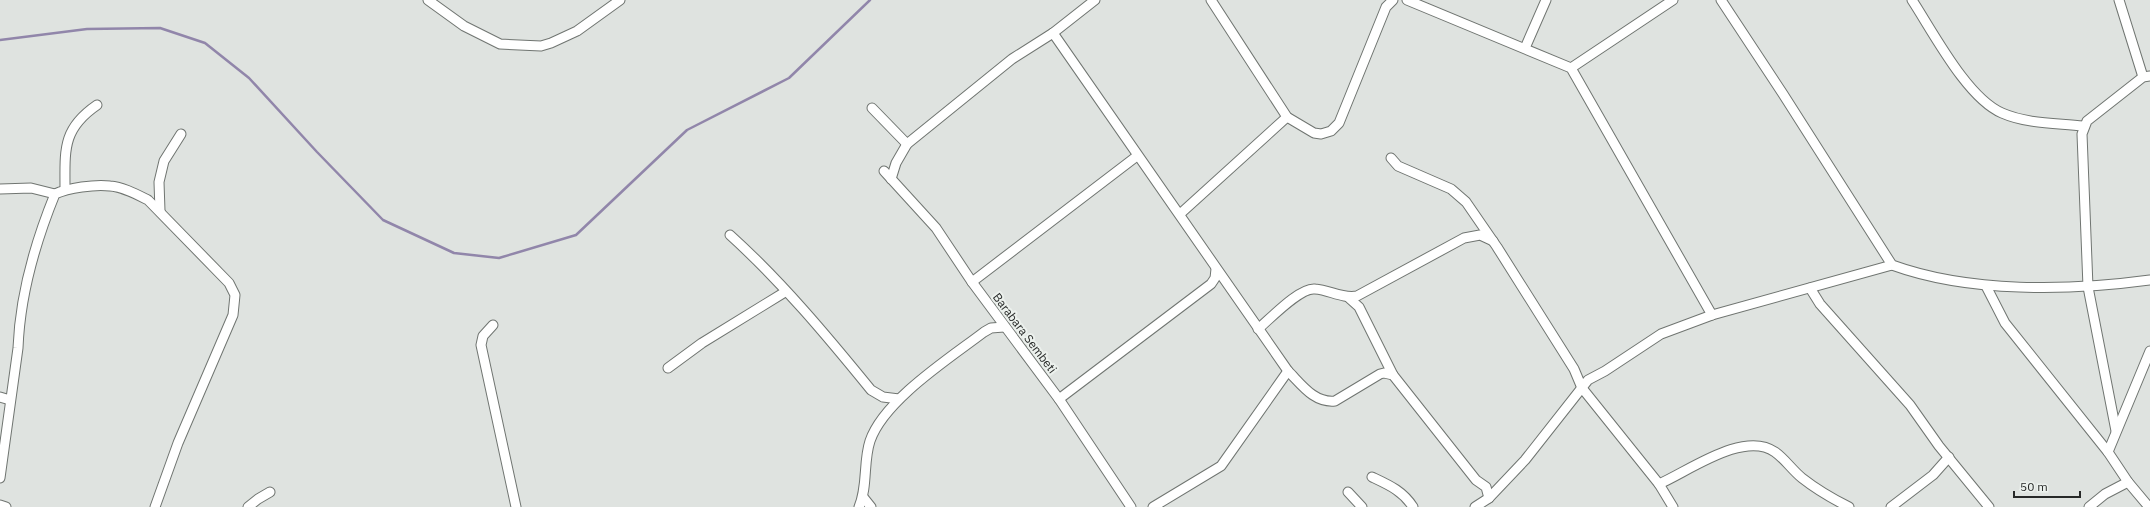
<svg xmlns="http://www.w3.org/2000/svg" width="2150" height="507" viewBox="0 0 2150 507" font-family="'IBM Plex Sans',sans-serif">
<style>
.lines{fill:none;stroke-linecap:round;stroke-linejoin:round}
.stream{stroke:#9186aa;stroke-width:2.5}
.minor-casing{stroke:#707571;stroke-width:11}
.minor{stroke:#fff;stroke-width:9}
.labels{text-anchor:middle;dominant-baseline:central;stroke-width:4;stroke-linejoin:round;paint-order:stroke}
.street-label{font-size:12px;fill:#272928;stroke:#ecf1ed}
</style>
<rect width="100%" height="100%" fill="#dfe3e0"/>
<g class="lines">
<path class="stream" d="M0,40L87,29L160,28L205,43L249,78L317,152L383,220L454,253L499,258L576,235L687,130L789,78L870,0"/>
<defs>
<g id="minor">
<path d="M428,0L464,26L500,44L541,46L551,43L577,31L620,0"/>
<path d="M1211,0L1287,117L1314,133L1321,134L1331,131L1339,123L1386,7L1393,0"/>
<path d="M1407,0L1571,68L1712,315"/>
<path d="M1721,0L1783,94L1892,265C1969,293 2069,291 2150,280"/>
<path d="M1912,0C1933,32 1967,98 2002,113C2027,124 2057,123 2083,126"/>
<path d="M2119,0L2143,77"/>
<path d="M1053,33L1288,371C1302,385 1314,403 1335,401L1380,374L1384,373L1393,375L1476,480L1486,487L1489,498"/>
<path d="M1525,48L1546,0"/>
<path d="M1571,68L1673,0"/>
<path d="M872,108L907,144"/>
<path d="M1391,158L1398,166L1451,189L1466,202L1497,247L1574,369L1582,388L1659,484L1673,507"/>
<path d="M884,171L936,228L972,282L1059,399L1131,507"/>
<path d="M891,179L896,163L907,144L1012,59L1053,33L1095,0"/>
<path d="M0,189L31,188L55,194"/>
<path d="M65,189C65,150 62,129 97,105"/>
<path d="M160,211L159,182L164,161L181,134"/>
<path d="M1180,214L1287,117"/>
<path d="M730,235C782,282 827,336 871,390L883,397L899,399"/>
<path d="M972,282L1137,156"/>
<path d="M1986,286L2005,323L2108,452L2128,482L2149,507"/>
<path d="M1810,288L1820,304L1910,405L1939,446L1989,507"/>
<path d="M1349,298L1359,307L1393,375"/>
<path d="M493,325L483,336L481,345L516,507"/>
<path d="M1258,329C1270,319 1300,287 1315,289C1330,290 1342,299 1357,296L1464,238L1480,235L1493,241"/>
<path d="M668,368L702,343L785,292"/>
<path d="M0,397L10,400"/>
<path d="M1059,399L1211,284L1215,278L1216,269"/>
<path d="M2116,431L2088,287L2082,134L2087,121L2143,77L2150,76"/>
<path d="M2108,452L2150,351"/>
<path d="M1372,477C1389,485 1403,491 1413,507"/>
<path d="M0,478L18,348C20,295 35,243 55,194C68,188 95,184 110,186C123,187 136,194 148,200L229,283L235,295L233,315L178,443L155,507"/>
<path d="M1659,484C1689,471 1744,430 1775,452C1785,459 1792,470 1802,478C1816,489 1833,499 1849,507"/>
<path d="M1348,492L1362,507"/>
<path d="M863,497L871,507"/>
<path d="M0,505L6,507"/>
<path d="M248,507L258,499L270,492"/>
<path d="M859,507C868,486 863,462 870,441C884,400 950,358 984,332L991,328L1004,327"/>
<path d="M1153,507L1221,466L1288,371"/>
<path d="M1475,507L1489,498L1525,460L1588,380L1605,371L1661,334L1712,315L1892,265"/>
<path d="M1891,507L1933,475L1949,457"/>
<path d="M2089,507L2105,494L2128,482"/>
</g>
</defs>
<use href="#minor" class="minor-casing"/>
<use href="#minor" class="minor"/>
</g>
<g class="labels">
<g class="street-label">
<text transform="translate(1025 333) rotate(53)">Barabara Sembeti</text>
</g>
</g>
<path d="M2014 491v6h66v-6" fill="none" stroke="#272928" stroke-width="2"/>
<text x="2020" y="491" font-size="12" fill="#272928" stroke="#ecf1ed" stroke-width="3" paint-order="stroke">50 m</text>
</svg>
